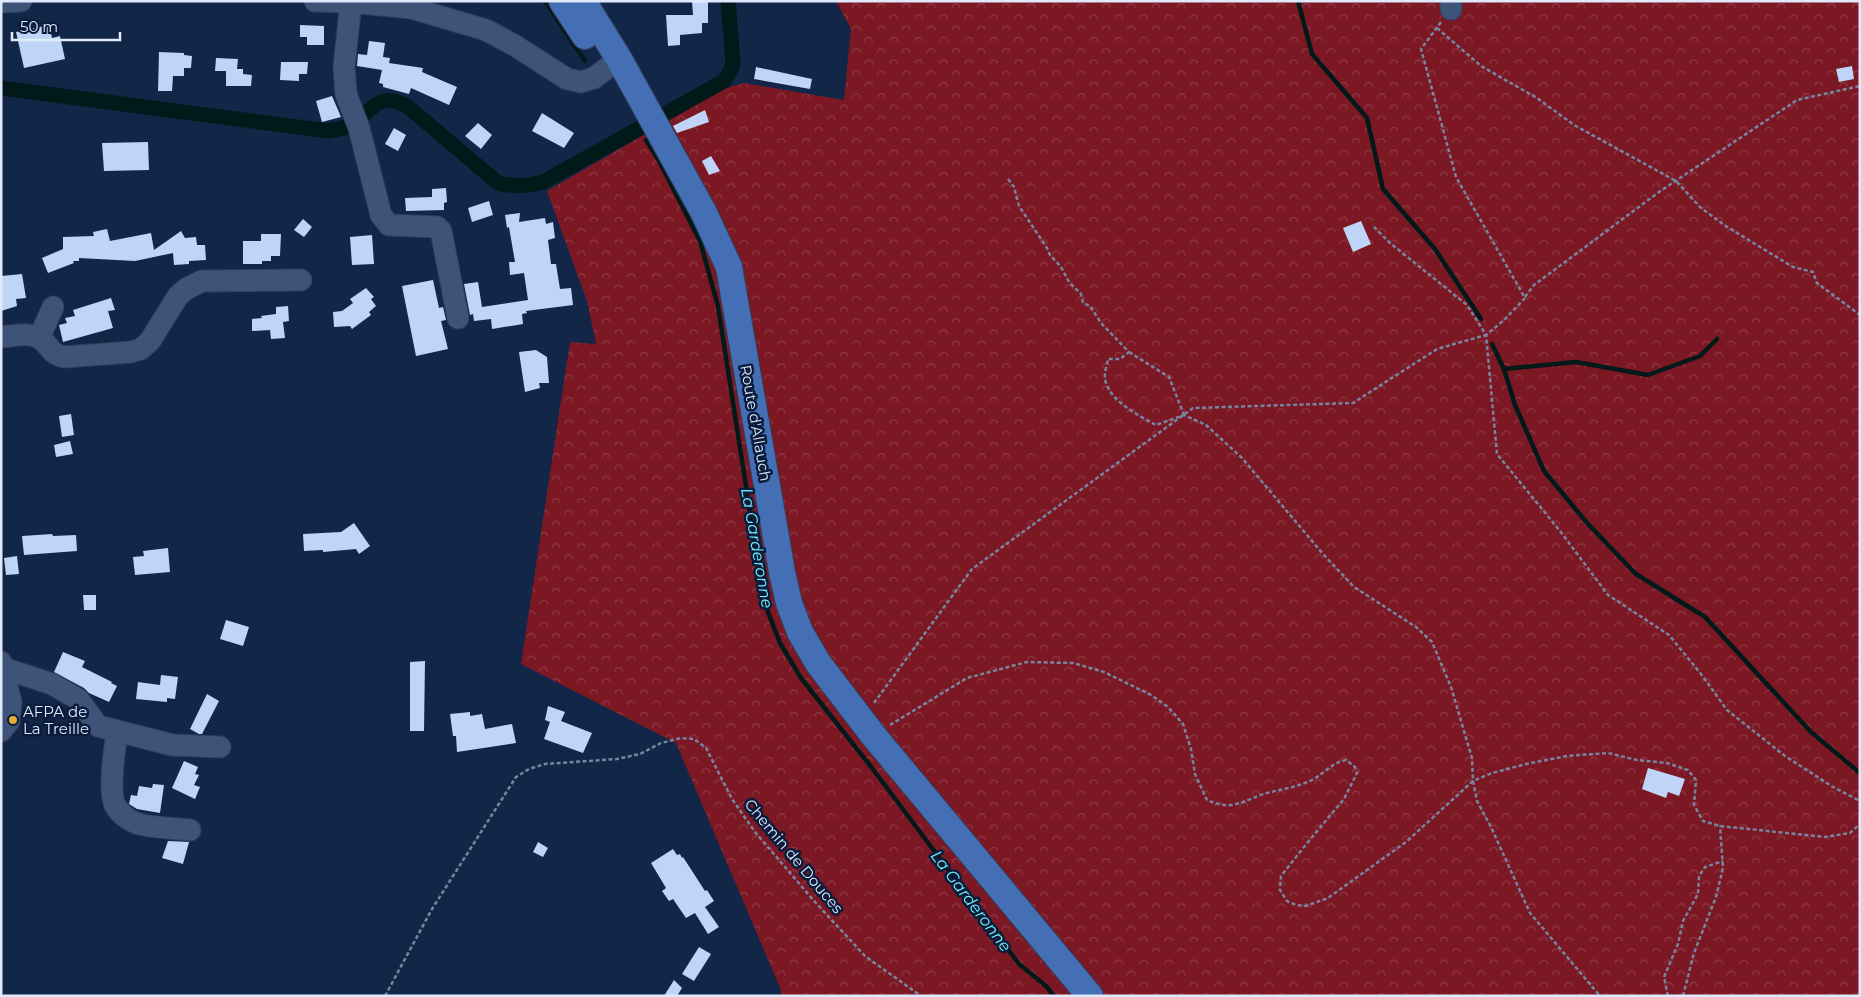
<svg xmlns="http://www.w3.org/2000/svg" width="1861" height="997" viewBox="0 0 1861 997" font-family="Montserrat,sans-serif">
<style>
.forest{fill:url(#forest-crowns)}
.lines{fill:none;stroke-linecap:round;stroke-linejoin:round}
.stream{stroke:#02191a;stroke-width:4.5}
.canal{stroke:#02191a;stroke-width:15}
.building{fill:#bfd4f7}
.minor-casing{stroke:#323e5a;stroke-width:23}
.major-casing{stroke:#323e5a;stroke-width:28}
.path{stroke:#7786a0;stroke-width:2.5;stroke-dasharray:4 2.5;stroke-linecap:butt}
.minor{stroke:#3d5478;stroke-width:21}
.major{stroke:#446fb5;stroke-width:26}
.poi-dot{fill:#e7ac37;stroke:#091c3c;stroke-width:2}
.labels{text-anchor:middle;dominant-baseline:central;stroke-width:5;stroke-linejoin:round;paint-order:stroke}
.street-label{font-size:15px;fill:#e0eafc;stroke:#091c3c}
.poi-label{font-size:15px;fill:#e0eafc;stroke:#091c3c;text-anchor:start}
.water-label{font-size:16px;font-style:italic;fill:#79f1f7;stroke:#091c3c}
</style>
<defs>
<pattern id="forest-crowns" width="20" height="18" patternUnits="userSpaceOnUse" patternTransform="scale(1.25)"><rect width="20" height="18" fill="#7c1824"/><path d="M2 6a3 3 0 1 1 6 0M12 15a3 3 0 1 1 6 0" fill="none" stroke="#8e3a45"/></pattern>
</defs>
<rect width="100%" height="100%" fill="#122647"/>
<path class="forest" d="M836,1H1860V996H782L780,988L676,743L521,664L570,342L596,344L587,301L547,191L723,89L744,83L844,100L851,29Z"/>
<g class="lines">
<g class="stream">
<path d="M545,1L585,61"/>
<path d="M1298,1L1312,54L1367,118L1383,189L1435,249L1481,319"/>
<path d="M646,140L658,159L700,241L718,306L764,602L780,643L801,678L872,768L1019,964L1046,986L1054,996"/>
<path d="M1492,344L1504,369L1576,362L1648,375L1700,356L1717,339"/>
<path d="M1504,369L1515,405L1544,471L1588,524L1636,574L1705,617L1811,732L1860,773"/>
</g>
<path class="canal" d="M1,88L328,131C335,130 342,129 348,126C372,115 375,89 407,106L498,183C513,187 528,186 543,182L724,81L731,70L733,62L728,1"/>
</g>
<g class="building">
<path d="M692,1H708V23H702V33L680,35V45L668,46L666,15H693Z"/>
<path d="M49,25L52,38L60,36L65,59L24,68L16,32Z"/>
<path d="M300,25L324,26V45H307V37H300Z"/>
<path d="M369,41L385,43L383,57L390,58L389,63L423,68L422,72L457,87L449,105L411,88L409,94L383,87V84L379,83L382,70L357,66L358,54L367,55Z"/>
<path d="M159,52L184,53V55L192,56L191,68H184V76H173L172,91H158Z"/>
<path d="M216,58L238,59L237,69H243V74L252,75L251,86H226V71H215Z"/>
<path d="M281,62H308L307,74H299V81L280,80Z"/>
<path d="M1852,66L1854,79L1839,82L1836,69Z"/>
<path d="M756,67L812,79L810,89L754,79Z"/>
<path d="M332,96L341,117L322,122L316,101Z"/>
<path d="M705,110L709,122L677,133L673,126Z"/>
<path d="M542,113L574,133L564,148L532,131Z"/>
<path d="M478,123L492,135L481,149L465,136Z"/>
<path d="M394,128L406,135L398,151L385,144Z"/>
<path d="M148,142L149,170L104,171L102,143Z"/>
<path d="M711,156L720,171L709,175L702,161Z"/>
<path d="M446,188L447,202L444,203V210L406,211L405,198L432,197V189Z"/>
<path d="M489,201L493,215L472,222L468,208Z"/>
<path d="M520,213L519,222L545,218L546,224L553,222L555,238L548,240L551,264H556L560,289L571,288L573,305L526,311L527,313L522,314L523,324L492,329L491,319L474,321L473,314L470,315L464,284L478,282L482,307L528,300L524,273L510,275L509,262H515L509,227L507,228L505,215Z"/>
<path d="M303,219L312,227L304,237L294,230Z"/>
<path d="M1361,221L1371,244L1353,252L1343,228Z"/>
<path d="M107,229L110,241L151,233L154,250L181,231L185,238L196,237L197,245H205L206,260L189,261V264L174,265L173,253L135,261L79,258V261H73L74,263L48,273L42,258L63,249V237L94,236L93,232Z"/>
<path d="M261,234H281L280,256H271V261H262V264H243V241H261Z"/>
<path d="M372,235L374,264L352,265L350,237Z"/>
<path d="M22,274L26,298L16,299L17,306L1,311V276Z"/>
<path d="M433,280L439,308L443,307L446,320L441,321L448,349L416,356L402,286Z"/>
<path d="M366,288L374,297L371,299L376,306L369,312L371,315L352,329L350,326L334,327L333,312L342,311L353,303L350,299Z"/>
<path d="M111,298L115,310L108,311L113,328L63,342L59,325L67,323L65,318L75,316L73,310Z"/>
<path d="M288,306L289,321L283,322L285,338L271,339L270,330L252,331V319L262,318L261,316L276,314V307Z"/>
<path d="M536,350L547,357L549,383H539L540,388L525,392L519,352Z"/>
<path d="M71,414L74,435L62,437L59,416Z"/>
<path d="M70,441L73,454L56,457L54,445Z"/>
<path d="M354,523L370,546L359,554L356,549L323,552V550L304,551L303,534L341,532Z"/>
<path d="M52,534L53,536L76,535L77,551L24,555L22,536Z"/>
<path d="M168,548L170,572L135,575L133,557L144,556L143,551Z"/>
<path d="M17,556L19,574L6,575L4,558Z"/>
<path d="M83,595H96V610H84Z"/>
<path d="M226,620L249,627L243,646L220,639Z"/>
<path d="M63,652L85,661L82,667L112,682L111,683L117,686L109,702L89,693L84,688L54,672Z"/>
<path d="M425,661L424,731H410V662Z"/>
<path d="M161,675L178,677L175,699L167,698V702L136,699L138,682L160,685Z"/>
<path d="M207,694L219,701L202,734H199L190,729Z"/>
<path d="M548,706L565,712L561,721L592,733L583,753L544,739L550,722L545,720Z"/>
<path d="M470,712V716L482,714L485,729L512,724L516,743L457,752L456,736H453L450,714Z"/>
<path d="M184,761L198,767L195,774L199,775L194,785L200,787L195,799L172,788Z"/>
<path d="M1648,768L1685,779L1679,796L1668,792L1666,798L1642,789Z"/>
<path d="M153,784L164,785L160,813L137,809L129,804L131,795L137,796L139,786L152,788Z"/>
<path d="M168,841L189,842L183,864L162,858Z"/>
<path d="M538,842L548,848L543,857L533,852Z"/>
<path d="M673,849L677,855L680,854L682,858L683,857L705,891L707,890L714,901L705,907L719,927L708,934L695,913L686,918L673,899L669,901L662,891L666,888L651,863Z"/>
<path d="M699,947L711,954L694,981L682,974Z"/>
<path d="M674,980L682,988L677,996H664Z"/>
</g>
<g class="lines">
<defs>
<g id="minor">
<path d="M315,1L351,2L411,8L486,30L514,45L567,79L581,82L594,78L619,59"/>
<path d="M1451,1V9"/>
<path d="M1,2L21,1"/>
<path d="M351,2L344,67L346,94L359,128L381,215L389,225L437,227L441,231L458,318"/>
<path d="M1,337C14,336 31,331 42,340C52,348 49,353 64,357L131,352L141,349L150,341L178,296L186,289L202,281L301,280"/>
<path d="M39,338L53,307"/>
<path d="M1,662L11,702L9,721L1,731"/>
<path d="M3,668L52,684L78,699L98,726L172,745L220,747"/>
<path d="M117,731C115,748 108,790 115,805C119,813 128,820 136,823C148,828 176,828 190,830"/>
</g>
<g id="major">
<path d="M562,1L585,36"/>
<path d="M583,1L619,59L704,213L729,267L782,572L789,603L800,632L818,663L873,735L1090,996"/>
</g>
</defs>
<use href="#minor" class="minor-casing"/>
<use href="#major" class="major-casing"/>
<g class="path">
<path d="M1441,22L1421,49L1456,177L1525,298L1504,320L1486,335L1497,454L1560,531L1608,595L1669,635L1701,674L1727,710L1785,756L1833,787L1860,801"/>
<path d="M1437,28L1481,66L1537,98L1574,125L1676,181L1700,207L1724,225L1793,267L1813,272L1817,283L1860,315"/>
<path d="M1008,179L1014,187L1019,206L1047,248L1050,255L1061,267L1069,282L1081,294L1083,303L1090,306L1101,323L1129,352L1120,359H1108C1107,365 1104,373 1105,379C1109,401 1138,415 1156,425L1184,415L1206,425L1242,458L1323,554L1354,587L1416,627L1432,642L1451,687L1472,758L1473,781L1477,801L1491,827L1530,913L1600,996"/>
<path d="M1525,297L1534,285L1659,192L1797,100L1860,86"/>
<path d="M1129,352L1169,377L1184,415"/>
<path d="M874,703L972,569L1193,408L1353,403L1437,349L1486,335L1467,305L1390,243L1372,225"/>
<path d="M890,725L967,678L1027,662L1073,663L1104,672L1151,695L1168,707L1183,724L1191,749L1195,774L1207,800C1214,803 1222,806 1230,805C1243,804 1255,796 1267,793C1282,789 1298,787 1312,780C1325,773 1331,763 1346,760L1355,767L1357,773L1344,799L1308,842L1281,876L1280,890L1287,901L1296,905L1306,906L1328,898L1406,842L1473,781L1492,773L1526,764L1567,756L1608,753L1637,760L1667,763L1688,770L1696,780L1694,805L1703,821L1720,826L1825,837L1850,833L1860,824"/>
<path d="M385,996L432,909L516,777L529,769L545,764L617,759L640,754L661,743L681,738L694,739L706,748L732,799L755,832L815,902L865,956L921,996"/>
<path d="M1668,996L1664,977L1678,944L1683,921L1698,894L1699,876L1705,867L1723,861"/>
<path d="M1683,996L1694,953L1716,897L1723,868L1720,826"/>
</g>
<use href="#minor" class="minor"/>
<use href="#major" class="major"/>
</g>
<circle class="poi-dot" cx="13" cy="720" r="5"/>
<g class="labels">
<g class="street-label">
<text transform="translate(756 423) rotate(80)">Route d'Allauch</text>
<text transform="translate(794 856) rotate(50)">Chemin de Douces</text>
</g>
<g class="poi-label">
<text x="23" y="711">AFPA de<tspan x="23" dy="17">La Treille</tspan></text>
</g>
<g class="water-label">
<text transform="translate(757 548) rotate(80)">La Garderonne</text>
<text transform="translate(971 901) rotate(53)">La Garderonne</text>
</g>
</g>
<rect width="1861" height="997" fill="none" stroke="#e0eafc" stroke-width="5"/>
<path d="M12 32v8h108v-8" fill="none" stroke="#e0eafc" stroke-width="2.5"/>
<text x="20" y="32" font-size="15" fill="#e0eafc" stroke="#091c3c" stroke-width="4" paint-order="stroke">50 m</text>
</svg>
